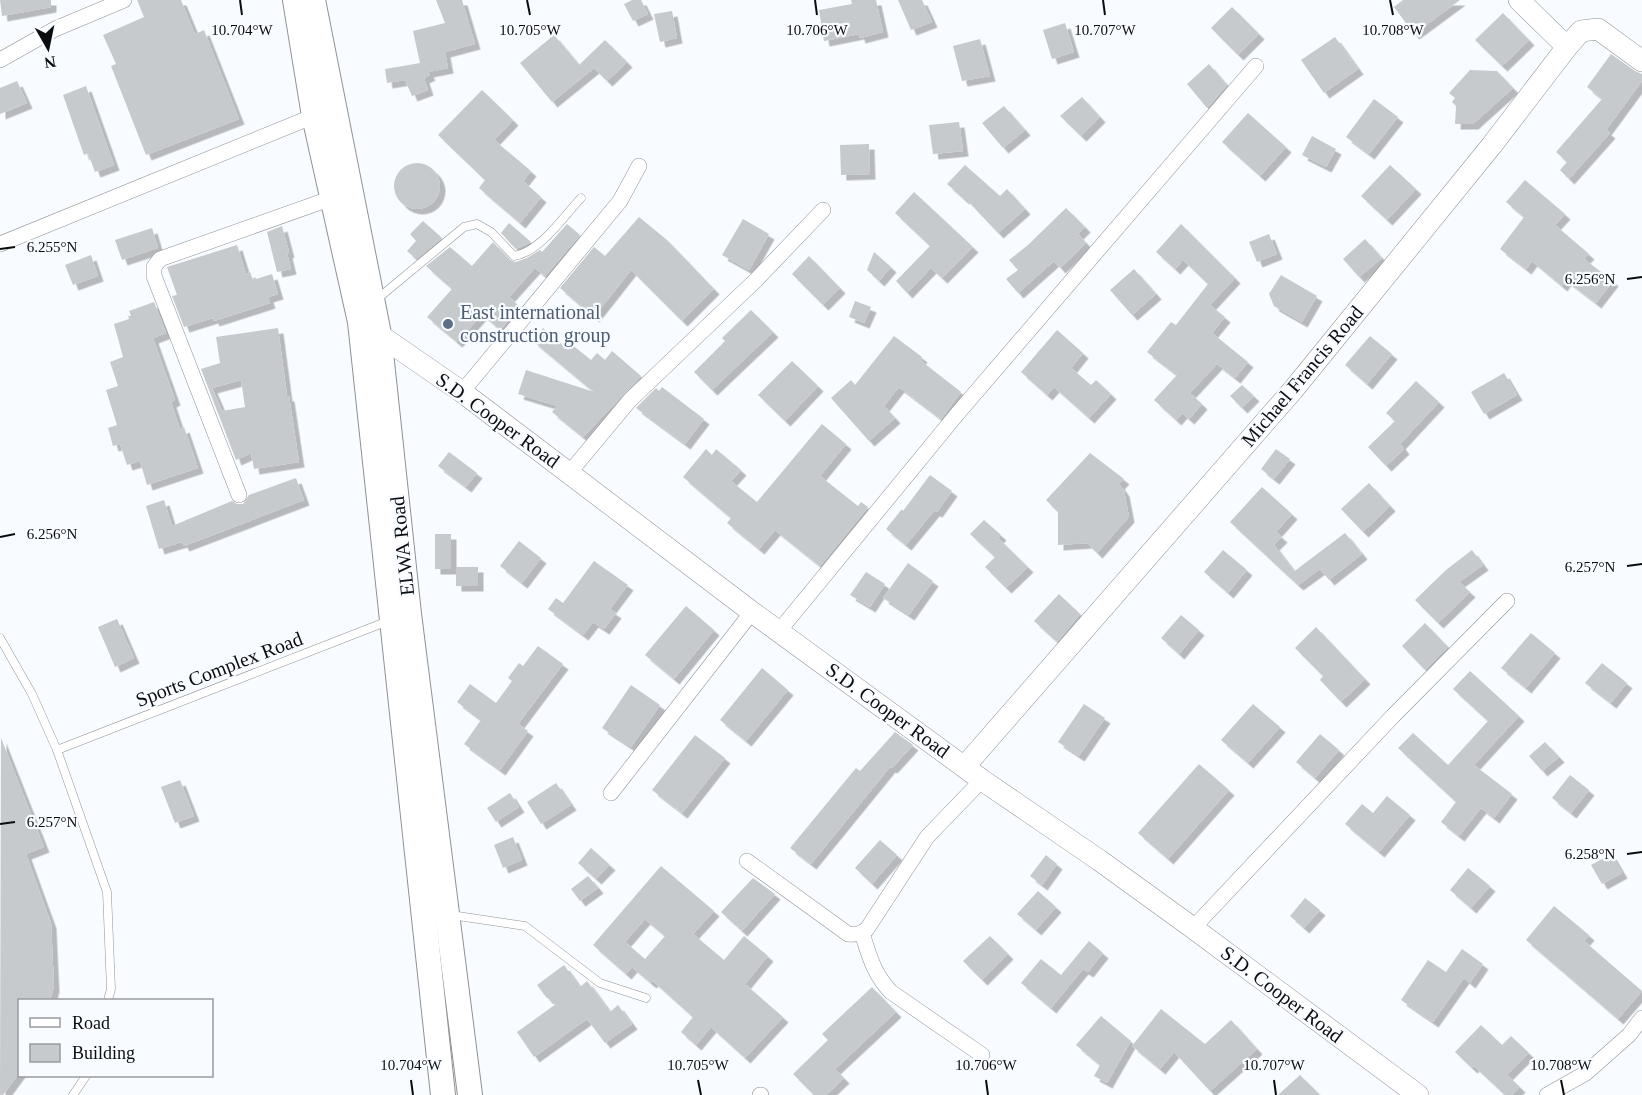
<svg xmlns="http://www.w3.org/2000/svg" width="1642" height="1095" viewBox="0 0 1642 1095" font-family="Georgia,serif">
<style>
.building{fill:#c6cacd;fill-rule:evenodd;filter:url(#shadow)}
.lines{fill:none;stroke-linecap:round;stroke-linejoin:round}
.lane-casing{stroke:#8f9295;stroke-width:9}
.street-casing{stroke:#8f9295;stroke-width:16}
.secondary-casing{stroke:#8f9295;stroke-width:22}
.primary-casing{stroke:#8f9295;stroke-width:26}
.lane{stroke:#fff;stroke-width:8}
.street{stroke:#fff;stroke-width:15}
.secondary{stroke:#fff;stroke-width:21}
.primary{stroke:#fff;stroke-width:24}
.ticks{fill:none;stroke:#0b0c0d;stroke-width:2}
.service-dot{fill:#5c6f8a;stroke:#f8fbff;stroke-width:2}
.labels{text-anchor:middle;dominant-baseline:central;stroke-width:4.5;stroke-linejoin:round;paint-order:stroke}
.service-label{font-size:20px;fill:#4e5e75;stroke:#f8fbff;text-anchor:start}
.street-label{font-size:20px;fill:#0b0c0d;stroke:#f8fbff}
.ticks-label{font-size:15px;text-anchor:middle;fill:#0b0c0d;stroke:#f8fbff;stroke-width:4.5;stroke-linejoin:round;paint-order:stroke}
</style>
<defs>
<filter id="shadow"><feDropShadow dx="5.5" dy="5.5" stdDeviation="0" flood-color="#0004"/></filter>
</defs>
<rect width="100%" height="100%" fill="#f8fbff"/>
<g class="building">
<path d="M0,0H51V7L2,16Z"/>
<path d="M137,0H181L195,34L204,30L239,119L146,155L111,66L116,64L103,35L144,17Z"/>
<path d="M436,0H462L475,44L445,52L448,68L428,72L430,75L424,78L428,90L412,96L405,80L387,83L385,69L420,63L413,31L445,23Z"/>
<path d="M632,0H641L648,14L633,21L624,4Z"/>
<path d="M851,0H876L883,32L860,38L859,34L824,41L819,10L852,4Z"/>
<path d="M898,0H922L932,22L911,30Z"/>
<path d="M1403,0H1460L1414,34L1394,7Z"/>
<path d="M1232,7L1259,34L1238,55L1211,28Z"/>
<path d="M672,11L677,38L660,42L654,14Z"/>
<path d="M1503,13L1529,40L1502,66L1475,40Z"/>
<path d="M1065,23L1074,52L1052,59L1043,30Z"/>
<path d="M554,35L579,65L605,40L627,62L607,81L594,68L552,102L520,63Z"/>
<path d="M1335,37L1358,69L1324,93L1301,60Z"/>
<path d="M980,39L990,76L962,81L953,46Z"/>
<path d="M1611,54L1635,71L1642,74V81L1606,130L1610,133L1569,179L1560,170L1567,162L1556,152L1602,99L1587,87Z"/>
<path d="M1209,64L1227,85L1207,108L1187,84Z"/>
<path d="M1470,70L1497,71L1513,88L1473,124H1455L1456,106L1452,102L1455,98L1449,93Z"/>
<path d="M17,81L27,103L0,114V88Z"/>
<path d="M86,86L114,165L95,172L88,153L84,155L63,95Z"/>
<path d="M482,90L513,120L494,140L531,171L523,181L541,197L520,223L479,188L485,180L438,135Z"/>
<path d="M1082,97L1100,117L1081,136L1060,116Z"/>
<path d="M1374,99L1398,117L1369,154L1346,137Z"/>
<path d="M1004,106L1025,130L1003,148L982,123Z"/>
<path d="M1248,113L1286,147L1260,176L1222,142Z"/>
<path d="M959,122L963,151L933,154L929,125Z"/>
<path d="M1312,136L1336,149L1326,167L1302,155Z"/>
<path d="M869,144L870,174L841,175L840,145Z"/>
<circle cx="417" cy="186" r="23"/>
<path d="M965,165L1000,196L1007,189L1025,209L998,233L965,198L964,199L947,184Z"/>
<path d="M1390,165L1416,189L1387,220L1361,196Z"/>
<path d="M1525,180L1565,214L1555,225L1589,254L1584,259L1613,281L1596,303L1566,280L1562,286L1532,261L1526,269L1500,249L1524,217L1506,202Z"/>
<path d="M914,192L973,247L942,278L931,268L907,293L896,281L930,246L895,213Z"/>
<path d="M1066,208L1085,227L1078,234L1086,243L1060,268L1054,261L1018,293L1006,279L1018,270L1009,260L1028,245Z"/>
<path d="M639,217L667,240L714,289L682,321L631,270L594,317L560,288L594,247L605,256Z"/>
<path d="M743,219L769,234L749,270L722,255Z"/>
<path d="M423,221L442,238L416,259L407,251L416,241L410,234Z"/>
<path d="M509,223L531,242L516,249L501,233Z"/>
<path d="M567,224L580,235L545,276L535,268L509,297L520,307L500,330L482,314L457,342L427,317L452,289L426,266L450,247L472,266L493,242L510,260L516,262L527,258L540,250L542,252Z"/>
<path d="M1181,224L1235,278L1210,305L1225,317L1212,333L1248,362L1235,378L1217,364L1190,393L1202,404L1189,419L1182,413L1176,420L1154,400L1177,375L1147,352L1171,322L1176,325L1208,284L1183,260L1175,269L1156,252Z"/>
<path d="M282,226L289,252L287,253L291,269L277,272L267,232Z"/>
<path d="M152,228L158,248L122,260L115,240Z"/>
<path d="M1269,234L1277,254L1257,262L1249,242Z"/>
<path d="M1365,239L1382,258L1359,277L1343,259Z"/>
<path d="M237,245L246,274L250,272L253,280L272,274L278,294L268,297L270,303L214,321L213,318L184,327L172,296L177,295L167,267Z"/>
<path d="M874,252L891,267L879,281L867,270Z"/>
<path d="M91,255L98,276L73,285L65,265Z"/>
<path d="M809,256L840,288L823,305L792,274Z"/>
<path d="M1134,269L1156,294L1132,315L1110,290Z"/>
<path d="M1281,275L1317,296L1302,322L1274,306L1269,294Z"/>
<path d="M855,301L871,307L864,323L849,317Z"/>
<path d="M154,302L166,333L153,338L175,400L171,402L180,429L184,427L198,468L147,485L140,461L127,465L120,444L113,446L108,428L117,425L106,390L118,386L110,362L123,357L114,324L129,319L128,316H131L129,311Z"/>
<path d="M751,310L773,332L712,390L694,372L725,341L722,338Z"/>
<path d="M278,328L287,396H289L299,462L254,469L251,453L236,460L201,369L220,363L216,337ZM241,380L245,407L222,411L212,388Z"/>
<path d="M543,328L566,348L570,343L591,360L597,353L605,360L612,351L641,376L583,437L552,412L557,406L518,394L526,370L594,392L533,341Z"/>
<path d="M1057,330L1083,353L1071,368L1091,385L1096,380L1111,394L1089,418L1054,387L1047,395L1021,372Z"/>
<path d="M894,336L922,357L920,360L961,392L941,419L899,387L884,406L895,418L869,441L831,398L851,380L855,385Z"/>
<path d="M1370,336L1392,354L1367,384L1345,365Z"/>
<path d="M792,361L818,386L785,421L758,395Z"/>
<path d="M1504,373L1517,395L1484,414L1471,392Z"/>
<path d="M1416,381L1439,402L1400,444L1404,449L1386,466L1368,447L1395,421L1386,413Z"/>
<path d="M1242,385L1254,396L1242,408L1230,396Z"/>
<path d="M662,387L704,419L685,444L636,408L656,388L659,391Z"/>
<path d="M822,424L846,444L820,476L858,506L861,502L868,507L820,566L775,530L759,549L727,523L731,518L683,477L706,449L712,455L716,449L741,470L731,481L757,502Z"/>
<path d="M1276,449L1290,459L1274,479L1261,469Z"/>
<path d="M449,452L477,473L466,487L438,466Z"/>
<path d="M1090,453L1124,479L1119,484L1124,491L1129,517L1097,553L1087,543L1058,545V512L1046,500Z"/>
<path d="M930,475L952,491L937,512L934,511L906,545L886,529L902,509L903,511Z"/>
<path d="M296,478L304,500L184,546L182,542L159,549L146,506L164,500L172,526L232,501L237,504H243L249,495Z"/>
<path d="M1369,483L1390,506L1363,532L1341,509Z"/>
<path d="M1262,487L1292,514L1276,532L1282,537L1274,545L1294,571L1288,576L1230,522Z"/>
<path d="M984,520L1001,535L998,538L1028,567L1006,588L985,567L995,557L970,534Z"/>
<path d="M1345,533L1362,554L1329,580L1320,569L1298,585L1288,576Z"/>
<rect x="435" y="534" width="16" height="35"/>
<path d="M519,541L541,558L522,583L500,566Z"/>
<path d="M1223,550L1247,570L1228,593L1204,572Z"/>
<path d="M1472,550L1483,565L1459,582L1470,592L1438,623L1415,600L1446,570Z"/>
<path d="M594,561L628,585L610,609L616,613L604,629L593,622L583,635L548,609L556,598L563,603Z"/>
<path d="M908,563L933,581L909,615L883,598Z"/>
<rect x="456" y="567" width="22" height="19"/>
<path d="M866,572L885,584L870,607L850,595Z"/>
<path d="M1059,594L1080,614L1057,642L1034,621Z"/>
<path d="M686,606L714,630L674,679L645,655Z"/>
<path d="M1181,615L1199,630L1179,654L1161,638Z"/>
<path d="M117,619L134,658L115,667L98,627Z"/>
<path d="M1425,623L1448,647L1425,670L1402,646Z"/>
<path d="M1316,627L1365,679L1341,702L1320,680L1323,676L1295,648Z"/>
<path d="M1531,633L1555,653L1526,688L1501,668Z"/>
<path d="M538,646L563,664L518,724L528,731L500,770L464,744L481,720L457,702L470,684L496,703L512,681L508,678L519,663L523,666Z"/>
<path d="M1602,663L1627,683L1611,703L1585,683Z"/>
<path d="M762,668L788,690L746,741L720,720Z"/>
<path d="M1470,671L1519,716L1474,765L1512,794L1494,818L1481,808L1459,836L1441,822L1456,802L1398,748L1413,733L1448,765L1488,721L1453,689Z"/>
<path d="M631,685L660,705L631,747L602,728Z"/>
<path d="M1084,704L1105,718L1079,756L1058,742Z"/>
<path d="M1253,704L1280,727L1248,763L1221,740Z"/>
<path d="M895,732L913,745L892,768L890,767L811,864L790,848L856,768L860,771Z"/>
<path d="M1320,734L1339,750L1315,778L1296,762Z"/>
<path d="M695,735L725,758L682,813L652,790Z"/>
<path d="M1,738L44,847L26,854L51,923L54,987L50,1000H20V1072L3,1095H0Z"/>
<path d="M1545,742L1559,757L1542,771L1529,756Z"/>
<path d="M1199,764L1229,790L1168,859L1138,833Z"/>
<path d="M1570,775L1589,790L1571,813L1552,798Z"/>
<path d="M180,780L194,816L175,823L161,787Z"/>
<path d="M556,783L571,805L541,824L527,802Z"/>
<path d="M510,793L519,807L496,822L487,808Z"/>
<path d="M1387,796L1410,815L1379,852L1345,824L1362,804L1373,813Z"/>
<path d="M513,837L522,860L503,868L494,845Z"/>
<path d="M880,840L897,855L872,884L855,868Z"/>
<path d="M591,848L610,865L596,879L578,863Z"/>
<path d="M1611,854L1622,873L1602,884L1591,865Z"/>
<path d="M1046,855L1057,864L1042,885L1030,876Z"/>
<path d="M661,866L714,911L693,934L724,960L744,936L768,956L745,984L783,1017L745,1058L711,1027L696,1045L681,1032L693,1017L653,981L651,983L632,967L626,974L593,945ZM645,919L665,936L645,959L625,942Z"/>
<path d="M1468,868L1490,886L1471,908L1450,890Z"/>
<path d="M588,876L598,888L580,901L571,889Z"/>
<path d="M753,878L775,894L742,931L721,912Z"/>
<path d="M1038,891L1056,907L1036,930L1017,914Z"/>
<path d="M1305,898L1320,910L1304,928L1290,916Z"/>
<path d="M1554,906L1589,935L1584,941L1642,991L1618,1019L1526,940Z"/>
<path d="M990,936L1008,954L982,980L963,961Z"/>
<path d="M1089,941L1103,953L1088,972L1083,969L1051,1008L1021,983L1041,959L1061,975Z"/>
<path d="M1462,949L1483,964L1470,983L1464,978L1433,1022L1401,1000L1428,960L1446,972Z"/>
<path d="M564,965L580,987L587,981L610,1012L618,1005L632,1024L605,1043L587,1019L534,1057L517,1032L556,1004L546,997L537,985Z"/>
<path d="M872,987L896,1012L835,1069L844,1078L826,1095H814L793,1074L828,1040L822,1034Z"/>
<path d="M1161,1009L1205,1044L1231,1020L1257,1049L1210,1091L1174,1052L1160,1069L1132,1046Z"/>
<path d="M1101,1016L1131,1041L1107,1083L1094,1076L1100,1065L1076,1045Z"/>
<path d="M1481,1025L1502,1045L1511,1036L1529,1053L1507,1075L1520,1087L1512,1095H1505L1474,1066L1472,1068L1455,1052Z"/>
<path d="M1300,1075L1320,1095H1278Z"/>
</g>
<g class="lines">
<defs>
<g id="lane">
<path d="M376,300L464,227L477,224L491,232L514,256C540,252 563,217 581,198"/>
<path d="M0,638L32,694L57,750L107,892L111,989L108,1000"/>
<path d="M57,750L388,621"/>
<path d="M451,915L525,926L600,983L646,998"/>
<path d="M73,1095L86,1076"/>
</g>
<g id="street">
<path d="M0,60L55,29L124,0"/>
<path d="M0,244L314,116"/>
<path d="M462,392L620,201L639,166"/>
<path d="M570,472L630,400L756,280L823,210"/>
<path d="M239,495L154,276V267L160,259L332,198"/>
<path d="M779,631L958,413L1256,66"/>
<path d="M611,793L752,612"/>
<path d="M747,861L848,934C856,935 861,934 867,929L927,837L982,780"/>
<path d="M1193,928L1393,716L1507,601"/>
<path d="M862,933C869,955 874,975 891,992L982,1055"/>
<path d="M760,1095H761"/>
<path d="M1547,1095L1586,1073L1629,1035L1642,1018"/>
</g>
<g id="secondary">
<path d="M1519,0L1567,47"/>
<path d="M368,327L462,392L752,612L982,780L1099,860L1193,928L1418,1095"/>
<path d="M965,766L1293,390L1492,145L1567,47L1581,31L1598,29L1642,61"/>
</g>
<g id="primary">
<path d="M295,0L314,116L360,322L443,1095"/>
<path d="M313,0L379,334L409,614L470,1095"/>
</g>
</defs>
<use href="#lane" class="lane-casing"/>
<use href="#street" class="street-casing"/>
<use href="#secondary" class="secondary-casing"/>
<use href="#primary" class="primary-casing"/>
<use href="#lane" class="lane"/>
<use href="#street" class="street"/>
<use href="#secondary" class="secondary"/>
<use href="#primary" class="primary"/>
</g>
<path class="ticks" d="M240,0L242,15M527,0L530,15M815,0L817,15M1103,0L1105,15M1390,0L1393,15M0,249L15,247M1627,279L1642,277M0,537L15,534M1627,566L1642,564M0,824L15,822M1627,854L1642,852M411,1080L413,1095M698,1080L701,1095M986,1080L988,1095M1274,1080L1276,1095M1561,1080L1564,1095"/>
<circle class="service-dot" cx="448" cy="324" r="6"/>
<g class="labels">
<g class="service-label">
<text x="460" y="312">East international<tspan x="460" dy="23">construction group</tspan></text>
</g>
<g class="street-label">
<text transform="translate(1302 376) rotate(-50)">Michael Francis Road</text>
<text transform="translate(498 420) rotate(36)">S.D. Cooper Road</text>
<text transform="translate(402 546) rotate(-96)">ELWA Road</text>
<text transform="translate(219 669) rotate(-21)">Sports Complex Road</text>
<text transform="translate(888 710) rotate(36)">S.D. Cooper Road</text>
<text transform="translate(1282 994) rotate(37)">S.D. Cooper Road</text>
</g>
</g>
<g class="ticks-label">
<text x="242" y="35">10.704°W</text>
<text x="530" y="35">10.705°W</text>
<text x="817" y="35">10.706°W</text>
<text x="1105" y="35">10.707°W</text>
<text x="1393" y="35">10.708°W</text>
<text x="52" y="252">6.255°N</text>
<text x="1590" y="284">6.256°N</text>
<text x="52" y="539">6.256°N</text>
<text x="1590" y="572">6.257°N</text>
<text x="52" y="827">6.257°N</text>
<text x="1590" y="859">6.258°N</text>
<text x="411" y="1070">10.704°W</text>
<text x="698" y="1070">10.705°W</text>
<text x="986" y="1070">10.706°W</text>
<text x="1274" y="1070">10.707°W</text>
<text x="1561" y="1070">10.708°W</text>
</g>
<rect x="18" y="999" width="195" height="78" fill="#f8fbff" stroke="#999b9e" stroke-width="1.5"/>
<rect x="30" y="1018" width="30" height="9" fill="#ffffff" stroke="#999b9e" stroke-width="1.5"/>
<text x="72" y="1029" font-size="18" fill="#0b0c0d">Road</text>
<rect x="30" y="1044" width="30" height="18" fill="#c6cacd" stroke="#999b9e" stroke-width="1.5"/>
<text x="72" y="1059" font-size="18" fill="#0b0c0d">Building</text>
<g transform="translate(48 48) rotate(171)" stroke="#f8fbff" stroke-width="4.5" paint-order="stroke">
<path d="M0-4.5L10 22L0 15L-10 22Z" fill="#0b0c0d"/>
<text y="-9" font-size="16" font-weight="bold" text-anchor="middle" fill="#0b0c0d">N</text>
</g>
</svg>
